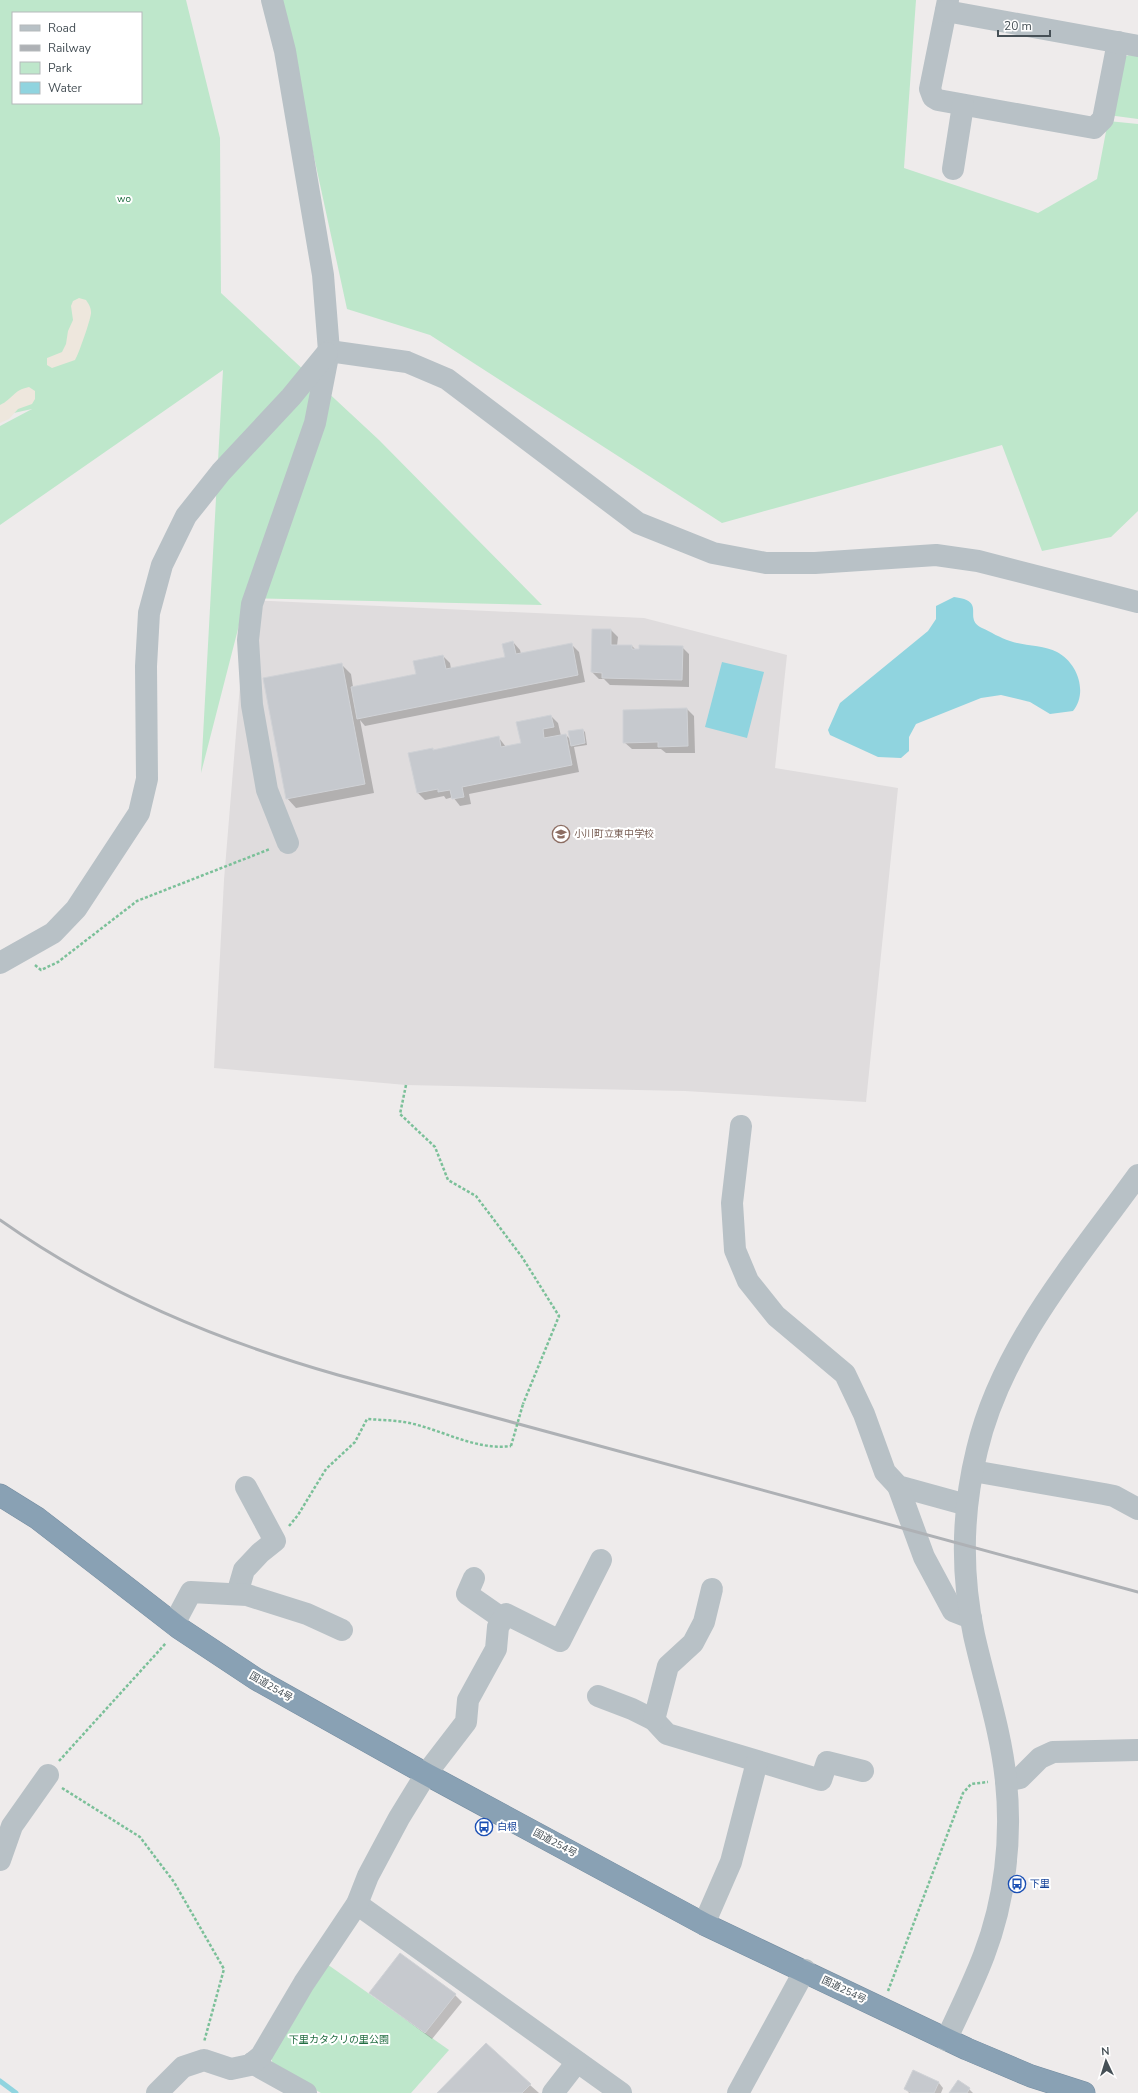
<svg xmlns="http://www.w3.org/2000/svg" width="1138" height="2093" viewBox="0 0 1138 2093" font-family="'Nunito Sans','Noto Sans JP',sans-serif">
<style>
.education{fill:#dfdcdd}
.green{fill:#bee7cb;fill-rule:evenodd}
.sand{fill:#eee7dd}
.water{fill:#90d4df}
.shadow{fill:#0003}
.lines{fill:none;stroke-linecap:round;stroke-linejoin:round}
.stream{stroke:#90d4df;stroke-width:5}
.building{fill:#c6c9ce;stroke:#d0d2d6}
.highway-casing{stroke:#748ca0;stroke-width:23}
.path{stroke:#7bc099;stroke-width:2.5;stroke-dasharray:3 2;stroke-linecap:butt}
.minor{stroke:#b8c1c6;stroke-width:22}
.highway{stroke:#89a1b4;stroke-width:22}
.rail{stroke:#aeb1b5;stroke-width:3}
.path-bridge{stroke:#7bc099;stroke-width:2.5;stroke-dasharray:3 2;stroke-linecap:butt}
.labels{text-anchor:middle;dominant-baseline:central;stroke-width:4;stroke-linejoin:round;paint-order:stroke}
.park-label{font-size:10px;fill:#216d41;stroke:#fff}
.education-label{font-size:10px;fill:#785e54;stroke:#fff;text-anchor:start}
.street-label{font-size:10px;fill:#465056;stroke:#fff}
.transit-label{font-size:10px;fill:#164399;stroke:#fff;text-anchor:start}
</style>
<rect width="100%" height="100%" fill="#eeebeb"/>
<path class="education" d="M247,600L644,618L787,655L775,768L898,788L866,1102L685,1091L406,1085L214,1068L224,880Z"/>
<g class="green">
<path d="M0,0H186L220,138L221,293L379,440L542,605L246,598L201,773L223,370L0,525V426L32,409L0,416ZM13,13H141V103H13Z"/>
<path d="M280,0H916L904,168L1038,213L1097,179L1108,121L1138,124V511L1111,537L1042,551L1002,445L722,523L430,335L347,309Z"/>
<path d="M1129,55L1138,56V119L1108,115L1118,60Z"/>
<path d="M324,1962L449,2050L411,2093H321L274,2067L270,2055Z"/>
</g>
<g class="sand">
<path d="M79,298L86,300C88,303 91,307 91,312C92,316 78,356 75,360L52,368L47,365V358L62,352L66,344L68,331L73,320L71,306L73,301Z"/>
<path d="M29,387L35,391V399L32,404L18,409L9,419L0,423V405C13,399 13,390 29,387Z"/>
</g>
<g class="water">
<path d="M954,597C988,601 962,618 982,628C991,632 1000,638 1010,641C1024,646 1044,645 1057,652C1078,663 1088,693 1073,711L1050,714L1030,702L1001,695L981,698L916,724L909,737V751L901,758L878,757L830,735L828,730L840,703L928,631L936,619V606Z"/>
<path d="M722,662L764,672L747,738L705,727Z"/>
</g>
<g class="shadow">
<path d="M611,630L618,637L617,646H632L636,650L682,647L689,654V687L610,685L604,679H599L592,672Z"/>
<path d="M513,642L520,650L521,654L571,644L579,652L585,682L365,726L360,720L374,793L296,808L287,798L341,664L351,674L353,687L417,674L443,656L450,663L451,669L506,658Z"/>
<path d="M687,709L694,716L695,753H666L661,749H632L624,742Z"/>
<path d="M551,716L558,723L561,736L566,735L571,740L583,730L585,732L587,745L574,747L579,772L469,794L471,804L460,806L453,797L446,799L444,796L425,800L418,793L432,749L434,751L499,738L506,747L522,744Z"/>
<path d="M370,1993L455,1995L462,2002L432,2039Z"/>
<path d="M486,2044L530,2085L539,2093H439Z"/>
<path d="M913,2072L939,2083L943,2088L941,2093H909L906,2089Z"/>
<path d="M958,2081L969,2089L973,2093H950Z"/>
</g>
<g class="lines">
<path class="stream" d="M0,2081L16,2093"/>
</g>
<g class="building">
<path d="M592,629H611V645H632V649H639V645L683,646L682,680L602,678V673L591,672Z"/>
<path d="M513,641L516,654L572,643L578,675L357,719L351,687L416,674L413,661L443,655L446,669L505,657L502,644Z"/>
<path d="M342,663L365,784L286,799L263,678Z"/>
<path d="M687,708L688,746L658,747V742L623,743V710Z"/>
<path d="M551,715L554,727L543,729L544,738L566,734L572,765L462,787L464,797L452,799L450,790L438,792V789L417,793L408,753L433,748V750L499,736L501,747L521,743L516,722Z"/>
<path d="M583,729L585,743L571,746L568,731Z"/>
<path d="M400,1953L456,1994L425,2033L369,1993Z"/>
<path d="M486,2043L531,2084L522,2093H437Z"/>
<path d="M913,2070L939,2082L934,2093H912L904,2089Z"/>
<path d="M958,2080L970,2088L967,2093H949Z"/>
</g>
<g class="lines">
<defs>
<path id="highway" d="M0,1495L37,1518L179,1628L256,1679L426,1774L704,1924L967,2049L1031,2076L1084,2093"/>
</defs>
<use href="#highway" class="highway-casing"/>
<g class="path">
<path d="M35,965L41,970L58,962L137,901L270,849"/>
<path d="M406,1085L400,1114L435,1147L448,1180L476,1196L522,1257L559,1316L523,1404"/>
<path d="M289,1526L298,1515L326,1469L355,1442L367,1419C379,1420 392,1420 404,1422C440,1428 474,1451 511,1446"/>
<path d="M59,1761L166,1643"/>
<path d="M62,1788L140,1837L174,1882L224,1969L204,2042"/>
<path d="M888,1991L963,1793L971,1784L988,1782"/>
</g>
<g class="minor">
<path d="M272,0L285,51L323,275L329,351L315,423L252,604L248,640L252,705L267,790L288,843"/>
<path d="M948,0L930,89L933,97L938,100L1094,128L1103,119L1118,42"/>
<path d="M946,11L1138,46"/>
<path d="M953,169L963,105"/>
<path d="M329,351L407,362L447,379L638,523L713,553L766,563H815L936,555L978,561L1138,602"/>
<path d="M0,963L53,933L76,909L139,813L147,779L146,666L149,613L162,565L186,516L221,472L291,397L327,353"/>
<path d="M741,1126L732,1203L735,1250L748,1281L776,1316L845,1374L864,1414L885,1472L898,1486L967,1505"/>
<path d="M973,1471L1104,1494L1114,1496L1138,1509"/>
<path d="M898,1486L924,1557L953,1611L971,1618"/>
<path d="M474,1578L467,1594L503,1619"/>
<path d="M237,1594L244,1570L260,1553L275,1541L246,1487"/>
<path d="M174,1624L191,1592L247,1595L307,1614L342,1630"/>
<path d="M598,1696L632,1709L654,1720L667,1734L821,1780L827,1762L863,1771"/>
<path d="M654,1720L668,1666L693,1643L704,1622L712,1589"/>
<path d="M1006,1781L1020,1778L1040,1758L1053,1752L1138,1750"/>
<path d="M0,1860L12,1826L48,1775"/>
<path d="M357,1904L621,2093"/>
<path d="M704,1924L731,1862L757,1762"/>
<path d="M946,2040C959,2012 973,1984 984,1955C1005,1900 1012,1839 1006,1781C1001,1731 985,1684 974,1635C961,1574 962,1511 977,1450C1002,1345 1076,1261 1138,1175"/>
<path d="M252,2063L306,2093"/>
<path d="M157,2093L183,2067L204,2060L231,2069L250,2065L261,2056L304,1983L357,1904L368,1876L399,1818L426,1774L466,1722L468,1700L496,1649L498,1627L506,1614L560,1641L601,1560"/>
<path d="M553,2093L577,2062"/>
<path d="M738,2093L805,1970"/>
</g>
<use href="#highway" class="highway"/>
<path class="rail" d="M0,1220C105,1294 216,1340 338,1375L1138,1592"/>
<path class="path-bridge" d="M511,1446L523,1404"/>
</g>
<defs>
<symbol id="school-ring" viewBox="-11 -11 22 22"><circle r="9.5" fill="#fff" stroke="#8d6e63" stroke-width="1.5"/><path d="M0-5L7-2L0 1L-7-2ZM-4 1L0 2.5L4 1V4Q0 6-4 4Z" fill="#8d6e63"/></symbol>
<symbol id="bus-ring" viewBox="-11 -11 22 22"><circle r="9.5" fill="#fff" stroke="#1a4fb4" stroke-width="1.5"/><path d="M-5-6H5V4H4V6H2V4H-2V6H-4V4H-5ZM-3.5-4V0h7V-4ZM-3.5 1.2v1.5H-2V1.2ZM2 1.2v1.5H3.5V1.2Z" fill="#1a4fb4"/></symbol>
</defs>
<g fill-rule="evenodd">
<use href="#school-ring" x="551" y="824" width="20" height="20"/>
<use href="#bus-ring" x="474" y="1817" width="20" height="20"/>
<use href="#bus-ring" x="1007" y="1874" width="20" height="20"/>
</g>
<g class="labels">
<g class="park-label">
<text x="124" y="199">wo</text>
<text x="339" y="2040">下里カタクリの里公園</text>
</g>
<g class="education-label">
<text x="574" y="834">小川町立東中学校</text>
</g>
<g class="street-label">
<text transform="translate(271 1687) rotate(30)">国道254号</text>
<text transform="translate(555 1843) rotate(28)">国道254号</text>
<text transform="translate(844 1990) rotate(26)">国道254号</text>
</g>
<g class="transit-label">
<text x="497" y="1827">白根</text>
<text x="1030" y="1884">下里</text>
</g>
</g>
<rect x="12" y="12" width="130" height="92" fill="#ffffff" stroke="#b5b9bb"/>
<rect x="20" y="25" width="20" height="6" fill="#b8c1c6" stroke="#b5b9bb"/>
<text x="48" y="32" font-size="12" fill="#465056">Road</text>
<rect x="20" y="45" width="20" height="6" fill="#aeb1b5" stroke="#b5b9bb"/>
<text x="48" y="52" font-size="12" fill="#465056">Railway</text>
<rect x="20" y="62" width="20" height="12" fill="#bee7cb" stroke="#b5b9bb"/>
<text x="48" y="72" font-size="12" fill="#465056">Park</text>
<rect x="20" y="82" width="20" height="12" fill="#90d4df" stroke="#b5b9bb"/>
<text x="48" y="92" font-size="12" fill="#465056">Water</text>
<g transform="translate(1106 2061) rotate(356)" stroke="#ffffff" stroke-width="3" paint-order="stroke">
<path d="M0-3L7 15L0 10L-7 15Z" fill="#465056"/>
<text y="-6" font-size="11" font-weight="bold" text-anchor="middle" fill="#465056">N</text>
</g>
<path d="M998 30v6h52v-6" fill="none" stroke="#465056" stroke-width="2"/>
<text x="1004" y="30" font-size="12" fill="#465056" stroke="#ffffff" stroke-width="3" paint-order="stroke">20 m</text>
</svg>
